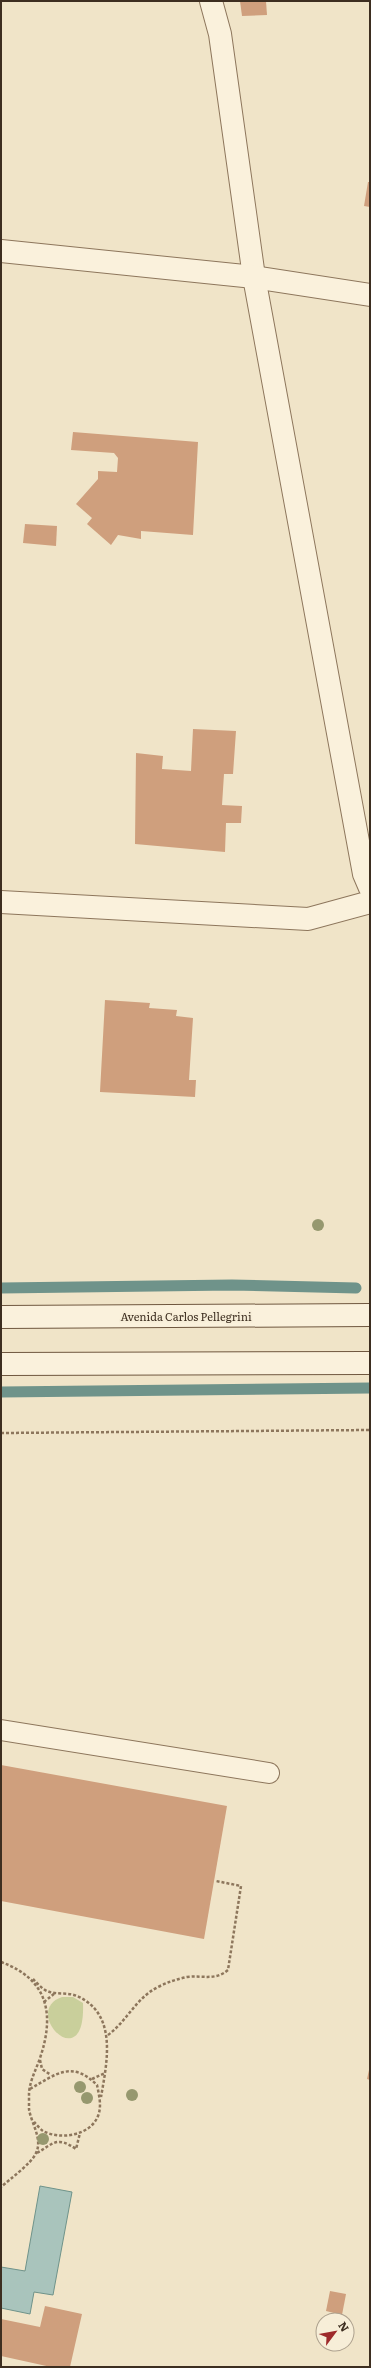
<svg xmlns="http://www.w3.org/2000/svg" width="371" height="2368" viewBox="0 0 371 2368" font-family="Literata,serif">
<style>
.green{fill:#c9cf9b}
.water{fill:#a9c4bc;stroke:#6f938a}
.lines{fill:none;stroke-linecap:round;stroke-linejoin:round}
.stream{stroke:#6f938a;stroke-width:11}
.building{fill:#cf9f7d}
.service-casing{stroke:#8d765c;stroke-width:22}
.minor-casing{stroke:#8d765c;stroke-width:24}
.secondary-casing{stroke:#6f573f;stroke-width:24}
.path{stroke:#8d765c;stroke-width:2.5;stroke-dasharray:3 2;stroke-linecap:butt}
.service{stroke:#faf1dc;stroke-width:20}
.minor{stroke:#faf1dc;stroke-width:22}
.secondary{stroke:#faf1dc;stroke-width:22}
.tree{fill:#96986f}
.labels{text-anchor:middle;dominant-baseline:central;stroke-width:3.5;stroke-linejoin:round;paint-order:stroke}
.street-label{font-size:11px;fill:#3d2e20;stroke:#f7eed8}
</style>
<rect width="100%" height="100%" fill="#f0e4c8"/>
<path class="green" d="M62,1997H73L83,2003C86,2079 20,2011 62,1997Z"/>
<path class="water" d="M40,2186L72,2192L53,2295L34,2292L30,2314L1,2308V2267L25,2271Z"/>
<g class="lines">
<g class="stream">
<path d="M1,1288L232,1285L356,1288"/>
<path d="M1,1392L370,1388"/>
</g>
</g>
<g class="building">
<path d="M240,1H266L267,15L242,16Z"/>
<path d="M368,182H370V207L364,206Z"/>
<path d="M73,432L198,442L193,535L141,531V539L118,535L111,545L87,524L92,518L76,504L98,479V471L117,472L118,458L114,453L71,450Z"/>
<path d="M25,524L57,526L56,546L23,543Z"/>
<path d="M193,729L236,731L233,774H224L222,805L242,806L241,823H226L225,852L135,844L136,753L163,756L162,769L191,771Z"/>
<path d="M105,1000L150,1003L149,1008L177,1010L176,1016L193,1018L189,1080H196L195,1097L100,1092Z"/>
<path d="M1,1765L227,1806L204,1939L1,1901Z"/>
<path d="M369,2070H370V2080L367,2079Z"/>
<path d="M330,2291L346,2294L342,2315L326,2311Z"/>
<path d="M45,2306L82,2314L70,2367H51L1,2356V2319L40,2327Z"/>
</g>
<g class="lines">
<defs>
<path id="service" d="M1,1730L269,1773"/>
<g id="minor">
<path d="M211,1L220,34L254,277L364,874L370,888"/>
<path d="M1,251L254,277L370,295"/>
<path d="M1,902L308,919L370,902"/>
</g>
<g id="secondary">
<path d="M1,1317L370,1315"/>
<path d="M1,1364L370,1363"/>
</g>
</defs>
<use href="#service" class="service-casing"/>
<use href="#minor" class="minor-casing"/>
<use href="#secondary" class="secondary-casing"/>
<g class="path">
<path d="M1,1433L370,1430"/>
<path d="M1,1962C48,1979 55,2014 40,2058C36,2070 30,2080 29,2093C29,2098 29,2104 29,2109C31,2123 43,2139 36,2153C32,2163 10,2179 1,2187"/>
<path d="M33,1979C37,1983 42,1989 47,1991C56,1995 68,1992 77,1996C118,2014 107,2062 101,2097"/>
<path d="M44,2002L55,1993"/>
<path d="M108,2035C127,2021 136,1998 158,1987C168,1982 177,1979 187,1977C203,1975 215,1981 228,1970L241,1886L216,1881"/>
<path d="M40,2060L42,2069L51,2075"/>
<path d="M92,2079L105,2073"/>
<path d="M30,2089C56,2074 72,2060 97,2085C99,2095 102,2106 98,2116C90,2136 60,2140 43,2131C40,2129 37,2125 34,2122"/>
<path d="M37,2153C54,2143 57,2136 76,2149L80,2133"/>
</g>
<use href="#service" class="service"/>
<use href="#minor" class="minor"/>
<use href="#secondary" class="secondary"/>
</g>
<g class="tree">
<circle cx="318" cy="1225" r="6"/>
<circle cx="80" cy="2087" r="6"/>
<circle cx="132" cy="2095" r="6"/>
<circle cx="87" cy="2098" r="6"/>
<circle cx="43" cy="2139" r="6"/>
</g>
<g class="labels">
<g class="street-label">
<text x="186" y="1316">Avenida Carlos Pellegrini</text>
</g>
</g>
<rect width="371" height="2368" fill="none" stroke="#3d2e20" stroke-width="4"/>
<g transform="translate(335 2332) rotate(58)"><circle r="19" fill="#f7eed8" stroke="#ada18e"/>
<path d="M0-3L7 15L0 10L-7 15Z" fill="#9e2a2b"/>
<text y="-6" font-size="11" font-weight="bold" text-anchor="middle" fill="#3d2e20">N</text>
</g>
</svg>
